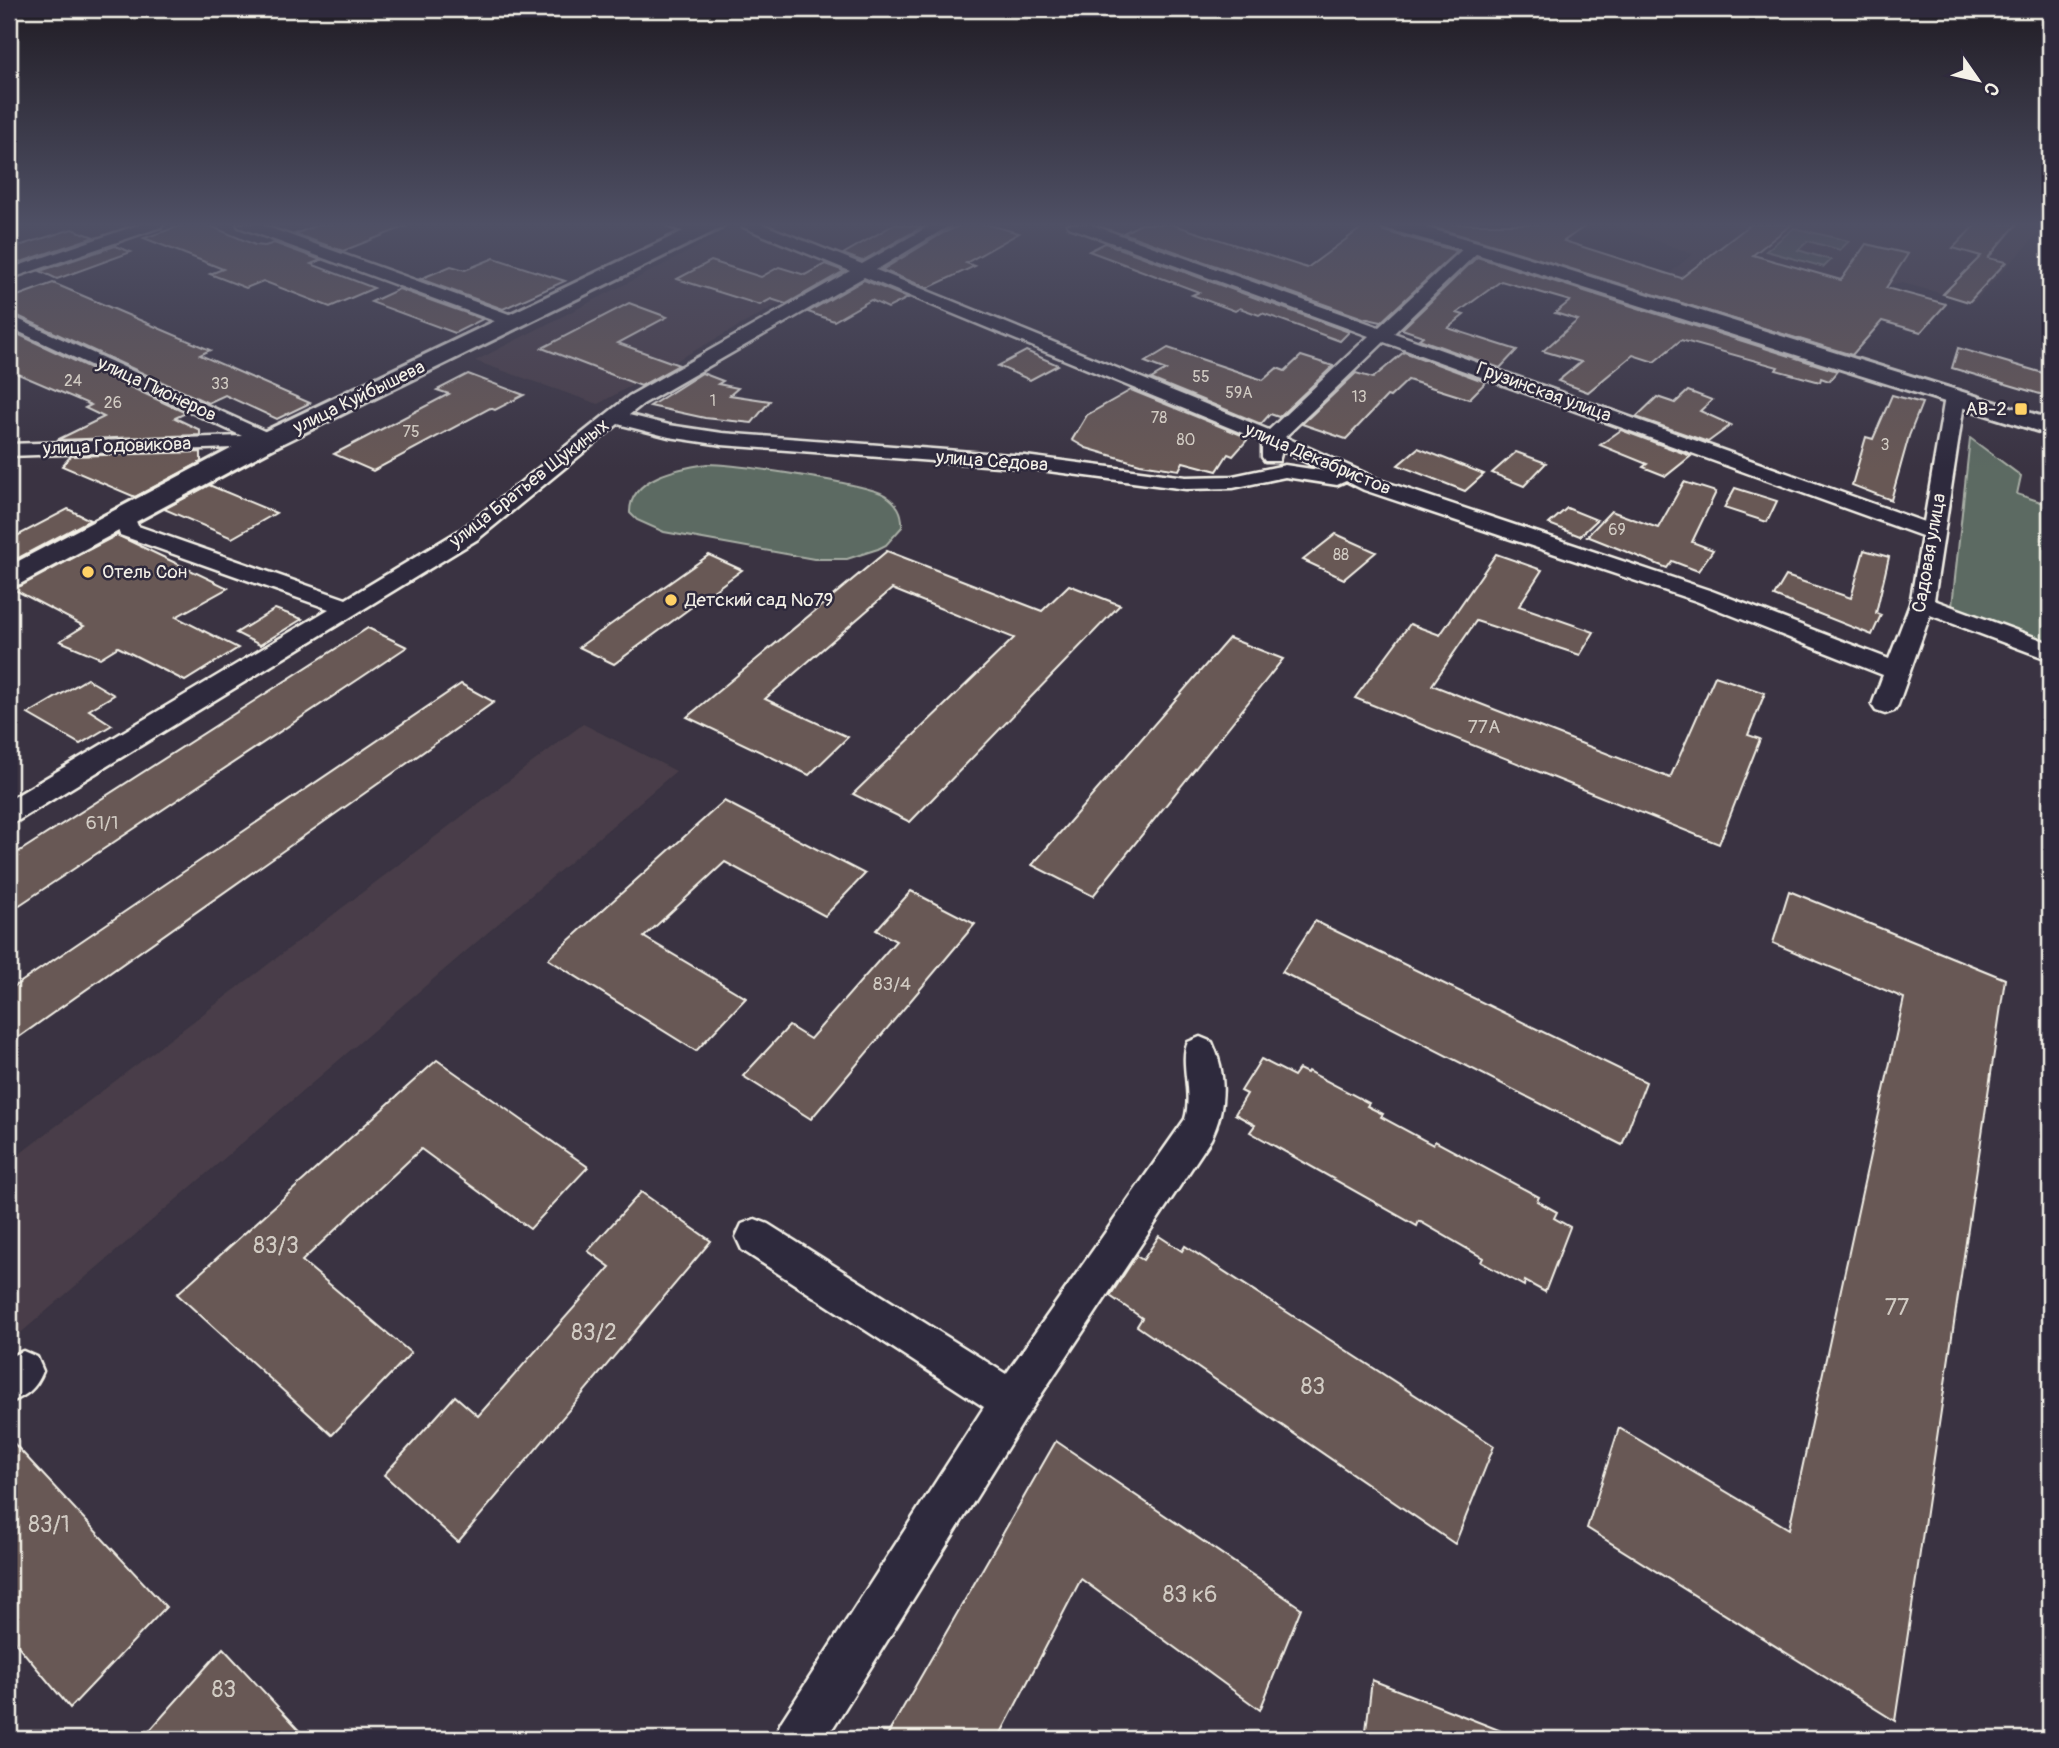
<svg xmlns="http://www.w3.org/2000/svg" width="2059" height="1748" viewBox="0 0 2059 1748" font-family="Pangolin,sans-serif">
<style>
.built{fill:#483e48}
.green{fill:#5c6b62;stroke:#a8aea5;stroke-width:2}
.building{fill:#675855;stroke:#f4f1e8;stroke-width:2}
.lines{fill:none;stroke-linecap:round;stroke-linejoin:round}
.street-casing{stroke:#f4f1e8;stroke-width:5}
.secondary-casing{stroke:#f4f1e8;stroke-width:6}
.street{fill:#2f2a3d;fill-rule:evenodd}
.secondary{fill:#2f2a3d;fill-rule:evenodd}
.poi-dot{fill:#ffd166;stroke:#2f2a3d;stroke-width:2.5}
.labels{text-anchor:middle;dominant-baseline:central;stroke-width:5;stroke-linejoin:round;paint-order:stroke}
.far-number-label{font-size:16px;fill:#d1cbc3}
.far-street-label{font-size:19px;fill:#f4f1e8;stroke:#2f2a3d}
.far-poi-label{font-size:19px;fill:#f4f1e8;stroke:#2f2a3d;text-anchor:start}
.number-label{font-size:19px;fill:#d1cbc3}
.near-number-label{font-size:23px;fill:#d1cbc3}
</style>
<rect width="100%" height="100%" fill="#3a3342"/>
<filter id="ink" filterUnits="userSpaceOnUse"><feTurbulence type="fractalNoise" baseFrequency=".0143" numOctaves="2"/><feDisplacementMap in="SourceGraphic" scale="14" xChannelSelector="R" yChannelSelector="G"/><feConvolveMatrix kernelMatrix="1 2 1 2 8 2 1 2 1" color-interpolation-filters="sRGB"/></filter>
<g filter="url(#ink)">
<g class="built">
<path d="M1629,224H2050V230L2042,229L1974,302L1902,283L1886,285H1678L1661,280L1693,254L1615,226Z"/>
<path d="M735,228L838,265L840,270L598,404L475,361Z"/>
<path d="M583,724L676,771L9,1343V1162Z"/>
</g>
<g class="green">
<path d="M1794,228L1849,241L1840,250L1808,241L1798,250L1831,260L1824,267L1766,251Z"/>
<path d="M1970,438L2021,476L2017,494L2050,505V644L1952,606Z"/>
<path d="M707,464C735,464 864,483 885,495C897,503 903,512 902,527L886,545L878,549L847,559H814L664,532L637,520L630,513C629,477 681,468 707,464Z"/>
</g>
<g class="building">
<path d="M186,224H206L255,245L265,246L274,243L321,260L311,264L374,288L330,307L263,281L246,288L210,274L223,269L144,238Z"/>
<path d="M320,224H409V225L343,251L295,234Z"/>
<path d="M895,224L922,227L862,261L843,254Z"/>
<path d="M963,224H985L1019,233L966,263L975,266L928,288L882,270L943,233Z"/>
<path d="M1141,224H1171L1307,268L1360,229L1361,224H1378L1383,231L1457,251L1381,322L1363,318L1123,233Z"/>
<path d="M1422,224H1588L1564,241L1681,278L1751,224H1792L1753,255L1841,280L1866,244L1908,254L1886,288L1946,304L1921,332L1882,321L1852,355Z"/>
<path d="M1976,224H2017L1988,258L2006,262L1969,302L1943,294L1981,256L1953,248Z"/>
<path d="M72,229L94,237L21,262L9,257V249Z"/>
<path d="M1105,243L1349,332L1340,341L1262,313L1259,315L1240,308L1235,311L1192,295L1199,292L1089,251Z"/>
<path d="M115,246L131,252L57,279L40,271Z"/>
<path d="M1477,257L1837,371L1829,381L1821,378L1820,382L1776,370L1778,367L1681,340L1654,362L1633,355L1588,392L1558,381L1581,362L1543,351L1578,320L1555,313L1570,301L1501,281L1457,313L1464,315L1448,328L1517,350L1500,368L1419,339L1423,336L1402,329Z"/>
<path d="M494,258L565,281L503,309L420,279L451,266L465,270Z"/>
<path d="M711,261L761,277L779,267L805,275L825,264L844,271L786,304L771,299L760,305L677,279Z"/>
<path d="M864,280L908,298L888,308L871,300L834,321L808,312Z"/>
<path d="M53,283L210,350L200,355L310,403L277,419L225,395L208,403L9,312V299Z"/>
<path d="M399,289L483,319L455,333L371,302Z"/>
<path d="M629,303L667,317L618,343L679,365L641,386L542,348Z"/>
<path d="M9,330L186,413L175,418L200,430V435L57,440L104,417L85,408L91,405L9,370Z"/>
<path d="M1168,348L1263,380L1277,368L1285,371L1301,356L1333,366L1279,417L1270,414L1261,424L1151,379L1166,370L1145,362Z"/>
<path d="M1958,348L2050,375V397L1952,368Z"/>
<path d="M1026,351L1058,365L1030,380L998,366Z"/>
<path d="M1404,352L1486,382L1469,399L1408,380L1390,397L1387,396L1346,439L1302,424L1356,373L1373,378Z"/>
<path d="M702,373L723,381L718,384L738,388L730,395L770,401L752,423L705,418L650,406Z"/>
<path d="M468,374L524,395L495,410L490,408L373,471L334,454L449,394L437,390Z"/>
<path d="M1131,390L1249,438L1233,456L1228,454L1217,471L1183,462L1179,470L1140,464L1086,448L1072,440L1087,415Z"/>
<path d="M1688,391L1712,400L1700,411L1731,425L1708,442L1636,417L1657,397L1675,403Z"/>
<path d="M1892,395L1922,403L1909,436L1891,500L1852,485L1866,437L1873,439Z"/>
<path d="M1621,430L1691,456L1666,476L1643,467L1647,464L1600,445Z"/>
<path d="M1418,448L1484,474L1465,491L1398,465Z"/>
<path d="M201,452V462L135,497L62,466L71,456Z"/>
<path d="M1516,452L1546,463L1524,486L1492,473Z"/>
<path d="M1684,482L1716,492L1692,542L1713,550L1698,571L1672,561L1667,568L1587,536L1611,511L1658,528Z"/>
<path d="M209,485L276,513L232,538L164,509Z"/>
<path d="M1735,488L1777,501L1767,522L1724,508Z"/>
<path d="M1567,508L1597,520L1580,536L1549,524Z"/>
<path d="M68,509L90,520L9,563V540Z"/>
<path d="M1336,534L1376,552L1344,579L1303,560Z"/>
<path d="M117,535L228,588L176,617L238,648L185,681L118,647L100,658L60,641L84,626L13,589Z"/>
<path d="M1864,550L1889,557L1876,613L1881,615L1872,635L1774,596L1786,576L1851,598Z"/>
<path d="M887,551L1042,611L1069,585L1120,605L910,822L853,794L1014,638L892,589L765,699L848,737L809,775L687,717Z"/>
<path d="M1496,554L1542,570L1519,606L1594,632L1580,655L1476,621L1432,685L1670,778L1715,676L1765,693L1748,735L1760,739L1719,844L1355,698L1410,624L1440,635Z"/>
<path d="M709,555L742,570L614,664L579,647Z"/>
<path d="M275,609L302,619L260,645L236,633Z"/>
<path d="M368,628L407,647L9,912V858Z"/>
<path d="M1229,638L1283,659L1093,896L1032,865Z"/>
<path d="M87,679L114,695L89,710L112,725L80,744L28,714Z"/>
<path d="M461,684L494,702L9,1044V990Z"/>
<path d="M724,801L865,874L825,916L725,862L644,937L746,998L696,1051L548,959Z"/>
<path d="M911,891L975,924L811,1119L743,1076L789,1026L810,1039L896,941L876,930Z"/>
<path d="M1789,891L2005,979L1895,1721L1587,1528L1619,1428L1789,1529L1904,998L1773,943Z"/>
<path d="M1315,921L1646,1082L1622,1145L1282,972Z"/>
<path d="M1261,1059L1294,1076L1299,1069L1307,1073L1308,1071L1369,1103L1367,1106L1383,1114L1381,1117L1433,1145L1435,1141L1539,1197L1537,1201L1557,1212L1554,1218L1570,1227L1545,1292L1525,1281L1524,1286L1481,1262L1483,1258L1419,1221L1417,1226L1250,1132L1255,1125L1235,1114L1247,1094L1241,1091Z"/>
<path d="M437,1060L588,1167L530,1229L421,1149L302,1261L411,1353L332,1435L177,1294Z"/>
<path d="M641,1192L711,1241L458,1542L384,1475L455,1396L478,1416L610,1267L588,1251Z"/>
<path d="M1159,1236L1182,1251L1185,1246L1494,1446L1455,1544L1137,1326L1142,1318L1110,1296L1136,1256L1143,1260Z"/>
<path d="M9,1438L166,1607L70,1708L9,1635Z"/>
<path d="M1056,1441L1301,1608L1260,1710L1081,1579L998,1739H885Z"/>
<path d="M223,1648L308,1739H142Z"/>
<path d="M1372,1680L1519,1738V1739H1365Z"/>
</g>
<g class="lines">
<defs>
<g id="street">
<path d="M141,224H163L161,227L9,279V269Z"/>
<path d="M237,224H259L520,318L523,322L514,327L508,326L239,227Z"/>
<path d="M668,224H691L706,231L698,236L670,227Z"/>
<path d="M741,224H762L862,264L933,224H952L876,270L1269,430L1369,336L1069,227L1067,224H1089L1379,327L1468,244H1480L1482,247L1480,250L1394,333L1924,522L1945,397L1948,393H1962L1965,397L1934,600L2050,643V660L1930,615L1898,705L1894,711L1885,714L1876,711L1872,705L1883,675L1696,601L1364,490L1346,481L1337,485L1285,477L1233,488L1186,489L1025,468L722,445L669,437L618,424L478,539L19,820L9,823V800L329,609L120,535L113,516L116,511H132L138,526L346,599L462,529L629,396L850,271L743,227ZM864,277L1262,441V457L1265,461H1279L1282,451L1325,471L1285,465L1233,476L1186,477L1025,456L722,433L669,425L629,415L643,404ZM1384,342L1922,536L1910,604L1889,659L1712,591L1380,480L1285,437Z"/>
<path d="M9,315L275,436L278,440L275,444L261,447L9,456V444L242,436L9,327Z"/>
<path d="M1200,1037L1212,1042C1227,1074 1226,1108 1211,1139L1027,1416L826,1739H774L781,1722L984,1407L742,1250L736,1237L742,1224L755,1219L768,1224L1006,1374L1185,1119C1193,1092 1179,1061 1188,1042Z"/>
<path d="M23,1351L37,1357L43,1371C36,1389 26,1396 9,1403V1357Z"/>
</g>
<g id="secondary">
<path d="M698,224H724L721,228L277,446L20,584L9,587V566L259,434Z"/>
<path d="M1381,224H1413L1481,243L2050,419V435L1467,251L1384,228Z"/>
</g>
</defs>
<use href="#street" class="street-casing"/>
<use href="#secondary" class="secondary-casing"/>
<use href="#street" class="street"/>
<use href="#secondary" class="secondary"/>
</g>
</g>
<linearGradient id="sky" x2="0" y2="1"><stop stop-color="#201c24"/><stop offset="0.48" stop-color="#4f5065"/><stop offset="1" stop-color="#4f5065" stop-opacity="0"/></linearGradient>
<rect width="2059" height="468" fill="url(#sky)"/>
<g class="poi-dot">
<rect x="2014" y="402" width="14" height="14" rx="3.5"/>
<circle cx="88" cy="572" r="7"/>
<circle cx="671" cy="600" r="7"/>
</g>
<g class="labels">
<g class="far-number-label">
<text x="1201" y="377">55</text>
<text x="73" y="381">24</text>
<text x="220" y="384">33</text>
<text x="1239" y="393">59А</text>
<text x="1359" y="397">13</text>
<text x="713" y="401">1</text>
<text x="113" y="403">26</text>
<text x="1159" y="418">78</text>
<text x="411" y="432">75</text>
<text x="1186" y="440">80</text>
<text x="1885" y="445">3</text>
<text x="1617" y="530">69</text>
<text x="1341" y="555">88</text>
</g>
<g class="far-street-label">
<text transform="translate(157 389) rotate(25)">улица Пионеров</text>
<text transform="translate(1544 392) rotate(20)">Грузинская улица</text>
<text transform="translate(359 397) rotate(-26)">улица Куйбышева</text>
<text transform="translate(117 446) rotate(-2)">улица Годовикова</text>
<text transform="translate(1318 459) rotate(23)">улица Декабристов</text>
<text transform="translate(992 461) rotate(4)">улица Седова</text>
<text transform="translate(529 483) rotate(-38)">улица Братьев Щукиных</text>
<text transform="translate(1929 553) rotate(-80)">Садовая улица</text>
</g>
<g class="far-poi-label">
<text x="2007" y="409" text-anchor="end">АВ-2</text>
<text x="102" y="572">Отель Сон</text>
<text x="685" y="600">Детский сад №79</text>
</g>
<g class="number-label">
<text x="1484" y="727">77А</text>
<text x="102" y="823">61/1</text>
<text x="892" y="984">83/4</text>
</g>
<g class="near-number-label">
<text x="276" y="1245">83/3</text>
<text x="1897" y="1307">77</text>
<text x="594" y="1332">83/2</text>
<text x="1313" y="1386">83</text>
<text x="49" y="1524">83/1</text>
<text x="1190" y="1594">83 к6</text>
<text x="224" y="1689">83</text>
</g>
</g>
<rect width="2059" height="1748" fill="none" stroke="#2f2a3d" stroke-width="35"/>
<rect x="18" y="18" width="2024" height="1713" fill="none" stroke="#f4f1e8" stroke-width="2.5" filter="url(#ink)"/>
<g transform="translate(1978 80) rotate(124)" stroke="#2f2a3d" stroke-width="5" paint-order="stroke">
<path d="M0-5L12 26L0 18L-12 26Z" fill="#f4f1e8"/>
<text y="-10" font-size="19" font-weight="bold" text-anchor="middle" fill="#f4f1e8">С</text>
</g>
</svg>
